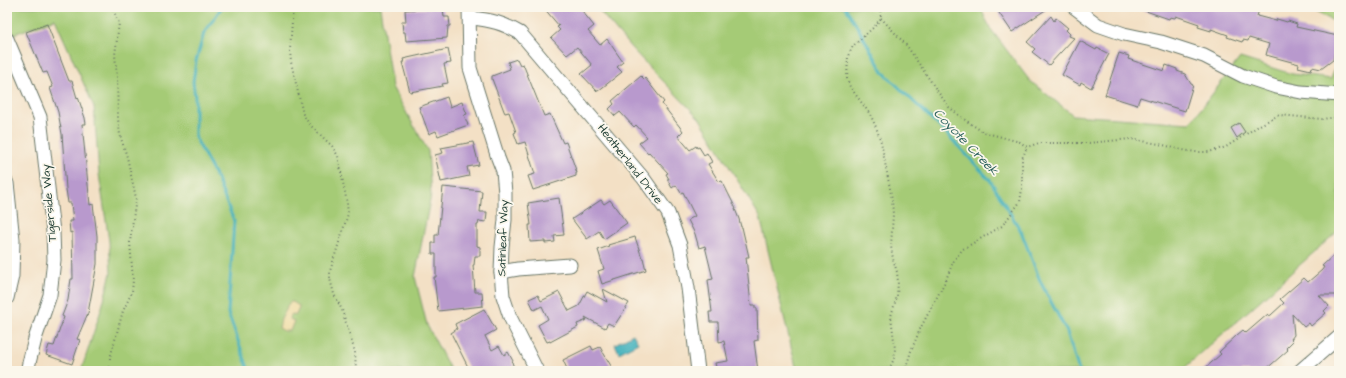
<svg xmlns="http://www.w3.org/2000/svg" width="1346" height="378" viewBox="0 0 1346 378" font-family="'Architects Daughter',sans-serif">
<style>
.green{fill:#a5cb76;stroke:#628455}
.sand{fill:#eeda9e;stroke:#868c69}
.water{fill:#40b0bb;stroke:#307678}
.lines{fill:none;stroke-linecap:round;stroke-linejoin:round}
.stream{stroke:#40b0bb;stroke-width:3}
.building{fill:#b899cd}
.minor-casing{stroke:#697667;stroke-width:15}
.path{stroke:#697667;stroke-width:2;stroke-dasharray:1 3;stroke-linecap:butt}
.minor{stroke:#fff;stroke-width:13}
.labels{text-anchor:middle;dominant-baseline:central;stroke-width:3.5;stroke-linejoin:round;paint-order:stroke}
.street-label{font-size:12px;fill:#1f3d34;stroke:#fbf7ec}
.water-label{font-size:13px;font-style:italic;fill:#29605c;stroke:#fbf7ec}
</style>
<rect width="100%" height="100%" fill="#fbf7ec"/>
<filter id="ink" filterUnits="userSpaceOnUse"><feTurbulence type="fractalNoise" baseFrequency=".025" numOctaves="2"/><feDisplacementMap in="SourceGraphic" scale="8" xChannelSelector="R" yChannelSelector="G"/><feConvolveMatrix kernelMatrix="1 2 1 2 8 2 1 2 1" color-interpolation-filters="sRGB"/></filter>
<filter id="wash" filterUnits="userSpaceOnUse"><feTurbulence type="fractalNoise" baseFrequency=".012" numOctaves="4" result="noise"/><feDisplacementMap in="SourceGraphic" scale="16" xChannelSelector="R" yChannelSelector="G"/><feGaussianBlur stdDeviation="0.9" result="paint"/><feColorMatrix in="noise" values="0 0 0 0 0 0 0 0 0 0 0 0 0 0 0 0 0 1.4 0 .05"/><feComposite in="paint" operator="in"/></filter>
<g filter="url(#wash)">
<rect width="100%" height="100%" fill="#f3e0c5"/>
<g class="green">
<path d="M7,7H380L392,87L428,151L431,195L415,277L427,325L451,371H81L102,307L111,273L109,241L99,174L94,107L55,19L14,34L7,25Z"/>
<path d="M596,7H980L990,28L1030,81L1073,115L1190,123L1240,58L1292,74L1331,79L1339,55V230L1181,371H797L760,217L700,119L633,50Z"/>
<path d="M1306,7H1339V24Z"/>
</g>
<path class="sand" d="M290,302H293L299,306V308L296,315L292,314L290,316V319L294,321L290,331H284L279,328L281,319L287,308L286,307Z"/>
<path class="water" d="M633,334L638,343L619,353L615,344Z"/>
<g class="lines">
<g class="stream">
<path d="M222,7L204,33L196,61L193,82L195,97V137L217,179L234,221L228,313L249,371"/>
<path d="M845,7L853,19L883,72L946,133L990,180L1021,231L1041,283L1067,332L1079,371"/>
</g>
</g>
<g id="blocks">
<g class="building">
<path d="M543,7H579L594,26L588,31L600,45L607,39L623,62L617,67L622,72L598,91H597L581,74L592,65L577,47L567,55L551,38L560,30L557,27L559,26Z"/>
<path d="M995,7H1050L1012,32Z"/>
<path d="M1137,7H1260L1257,16L1276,21L1277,19L1287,22L1288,21L1297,24L1296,27L1338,36L1333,60L1321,69L1312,67L1311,70L1298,67L1299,64L1266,55L1269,44L1249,38L1248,41L1243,40L1242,42L1227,37L1228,35L1211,29V31L1198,27L1199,24L1176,16L1175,18L1170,17L1169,19L1137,8Z"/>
<path d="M434,8V9L443,8L444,17H449L450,26H448L447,38L406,41L405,32H403L402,22H406L405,10Z"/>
<path d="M1051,16L1054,21L1056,18L1068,28L1066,30L1070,34L1069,36L1074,38L1049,65L1032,52L1035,49L1027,42Z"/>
<path d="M47,24L69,81H72L77,98L78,97L85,118L86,124H82L90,205L93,204L97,236V264L88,313L77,339L80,340L72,364L46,355L49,345L54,346L64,317L62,316L68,300L71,279H73L72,232L70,233L69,221H73L71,203H68L66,189L62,134L58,112L50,88L53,87L47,72L43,73L26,32Z"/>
<path d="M1080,41L1096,50L1097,48L1109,54L1091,88L1081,82L1080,85L1062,75Z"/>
<path d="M448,49L451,63L444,64L448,83L442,84L443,86L410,92L402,62H404L403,59Z"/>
<path d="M1119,53L1129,56L1128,59L1164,71L1166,65L1177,69V71L1185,74L1191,84L1193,85L1185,111L1140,97L1137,105L1105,95Z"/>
<path d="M517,59L520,65L523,64L544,116L550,114L563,143L566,142L577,173H576V176L533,190L528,176L535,174L525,142L518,144L514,133L516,132L509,112L505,113L504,111L492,79V76L510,69L508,62Z"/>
<path d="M641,76L644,79L645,78L664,102L662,104L683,131L678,136L690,150L696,146L697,148L699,147L704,155L707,153L712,162L708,164L719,182L722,181L736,209H735L739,219L741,227H742L749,257H746L751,305H755V308H757L758,340L754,341L758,371H717L715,363L728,361L724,341L719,342L718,322H710L709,312H712L708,280L713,279L705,246L699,248L695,234L688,220L695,216L683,192L681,193L676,185L672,188L667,179H669L666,174L668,173L649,152L648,153L639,143L647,137L636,125L634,127L620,112L615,116L609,109L614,104L612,101Z"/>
<path d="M447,97L450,107L462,102L467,114L464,115L468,125L438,136L436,131L429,134L419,107Z"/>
<path d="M1239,123L1245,132L1237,138L1231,128Z"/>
<path d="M473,142L479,165L467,167L469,176L441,182L435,155L443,153L441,148Z"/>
<path d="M443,187L482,191L480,212H487L486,222L479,221L478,225H477V246L480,247V256H475L474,265H473L475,292H482L483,306L438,311L434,277H436V254H432V243H435V235H438Z"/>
<path d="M559,198L564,235L554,236L555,242L545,243V241L530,242L529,225H531L528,203Z"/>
<path d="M601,200L604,204L610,200L627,223L604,239L599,231L587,239L572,219Z"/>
<path d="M635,237L642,258H643L646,270L602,284L598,271L604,269L598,250L609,246L608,245Z"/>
<path d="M1339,250V295H1319L1329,306L1324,311L1326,313L1311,326L1309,323L1304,327L1292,314L1294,335L1291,339L1293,341L1286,348L1288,350L1264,371H1202L1221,354L1219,352L1237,335L1243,330L1246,333L1268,314L1269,316L1271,315L1284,303L1280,299L1304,278L1308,282L1322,270L1324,267L1322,266Z"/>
<path d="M603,289L629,303L614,326L608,323L605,328L585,317L587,320L577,324L578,327L550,342V341L547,342L538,325L548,319L542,306L534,310L529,299L538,295L541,301L559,292L569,311L579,306L587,291L607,302Z"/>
<path d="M484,309L496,330L485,336L492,350L499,346L504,355L508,352L513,361L512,362L515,371H470L451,333L457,329L455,324Z"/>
<path d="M591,346L593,350L600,347L614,371H568L563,360Z"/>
</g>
</g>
</g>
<g filter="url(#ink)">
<use href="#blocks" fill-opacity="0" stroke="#697667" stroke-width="1"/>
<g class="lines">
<defs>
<g id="minor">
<path d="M469,7L470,68L498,158L503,171L505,193V220L502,247L501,272L503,296L510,317L537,371"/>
<path d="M1074,7L1098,25L1124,34L1161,42L1204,56L1243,76L1276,87L1301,92L1339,95"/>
<path d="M471,18C491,20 503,23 520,33L644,179L668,213L680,245L688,288L698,371"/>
<path d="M7,39L40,117L53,232L54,260L50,295L35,339L27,371"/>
<path d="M7,183L13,240L12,276L7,298"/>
<path d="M501,272L518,269L570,265"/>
<path d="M1300,371L1339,337"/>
</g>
</defs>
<use href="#minor" class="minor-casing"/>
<g class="path">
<path d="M293,7L290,50L291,62L303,114L309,124L332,146L338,156L347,203L348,214L330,271V279L334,294L342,310L355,352L356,371"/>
<path d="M880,7L881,18L875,26L853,46L848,56L847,79L850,87L870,114L876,127L881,142L892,199L893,214L891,246L893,259L897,272L898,282L897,296L891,316L895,349L894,359L890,367L886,371"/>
<path d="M881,18L907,46L938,92L949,107L961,117L983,132L1020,142L1027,147L1039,143H1088L1131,139L1159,144L1182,150L1196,152H1209L1226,147L1260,125L1279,115L1322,119L1339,117"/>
<path d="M109,371L110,358L123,311L132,292L133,280L130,242L136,198L127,157L120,135L118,119L117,76L115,55L119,23L112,7"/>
<path d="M905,371L911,351L921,327L945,282L954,260L963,249L1002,226L1020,202L1022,189V159L1027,147"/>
</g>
<use href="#minor" class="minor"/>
</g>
</g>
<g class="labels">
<g class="street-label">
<text transform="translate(630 164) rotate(52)">Heatherland Drive</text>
<text transform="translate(49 203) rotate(-95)">Tigerside Way</text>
<text transform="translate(503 238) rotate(-88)">Satinleaf Way</text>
</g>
<g class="water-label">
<text transform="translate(966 142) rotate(46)">Coyote Creek</text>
</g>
</g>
<rect width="1346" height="378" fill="none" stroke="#fbf7ec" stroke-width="24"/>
</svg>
